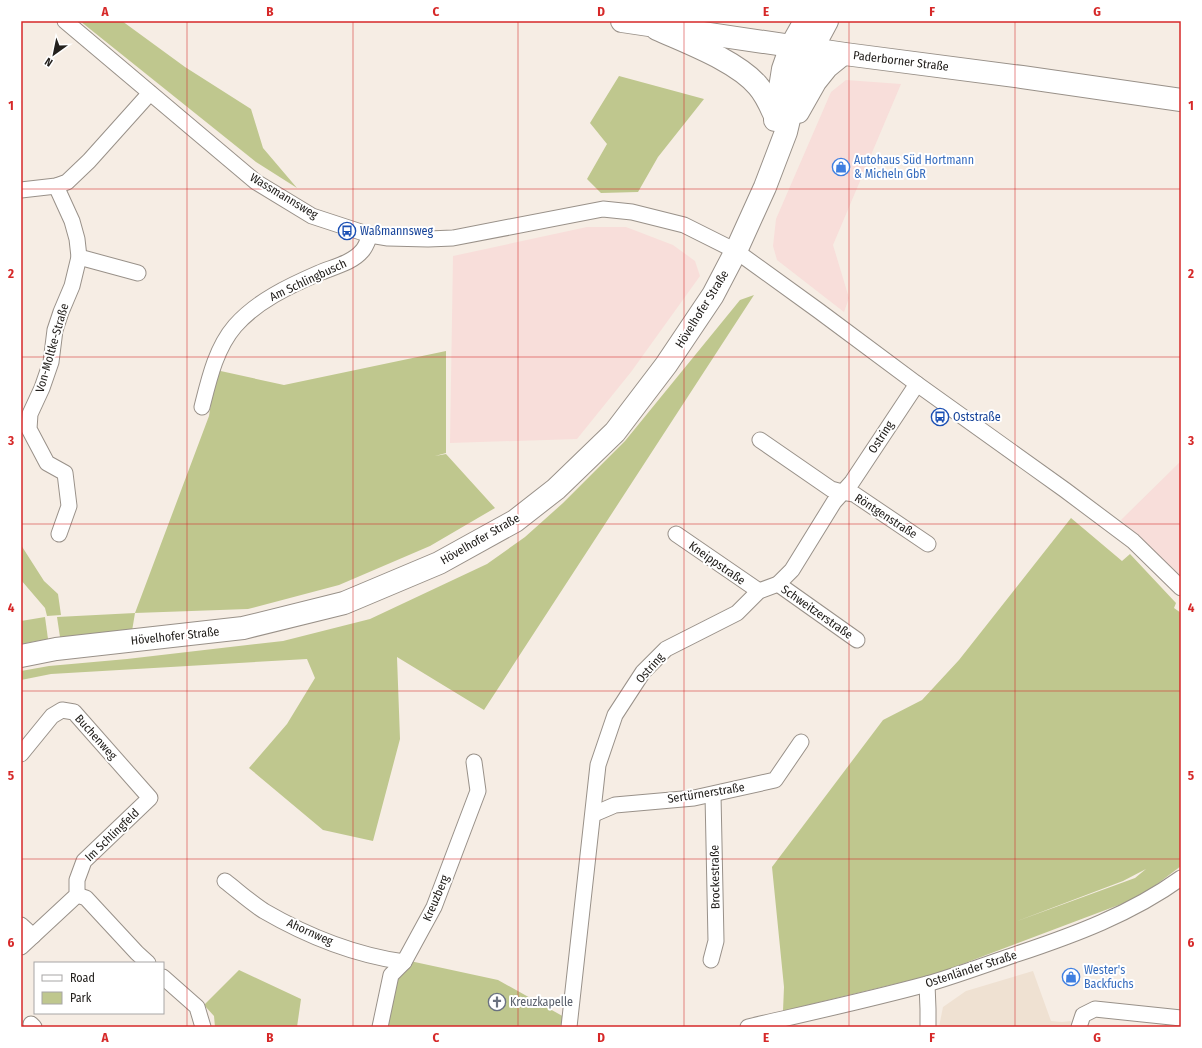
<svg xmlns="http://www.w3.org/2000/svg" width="1202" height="1048" viewBox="0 0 1202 1048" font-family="'Fira Sans Condensed',sans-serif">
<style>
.commercial{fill:#f8deda}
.built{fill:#efe1d2}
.green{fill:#bfc78e;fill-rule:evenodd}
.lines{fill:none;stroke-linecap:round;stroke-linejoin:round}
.street-casing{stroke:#999189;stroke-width:17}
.secondary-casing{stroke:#999189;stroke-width:24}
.primary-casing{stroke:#999189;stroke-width:24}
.street{stroke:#fff;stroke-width:15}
.secondary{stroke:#fff;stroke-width:22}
.primary{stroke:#fff;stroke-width:22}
.grid{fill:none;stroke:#d62828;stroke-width:1;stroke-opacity:0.55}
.labels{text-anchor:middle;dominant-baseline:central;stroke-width:4;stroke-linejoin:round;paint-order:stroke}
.street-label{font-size:12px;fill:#23201d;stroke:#fff}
.shop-label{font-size:12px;fill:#366cbe;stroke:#fff;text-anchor:start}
.transit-label{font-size:12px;fill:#164399;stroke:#fff;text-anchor:start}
.worship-label{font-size:12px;fill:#5b616d;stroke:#fff;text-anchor:start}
.neatline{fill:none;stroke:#d62828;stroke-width:1.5}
.grid-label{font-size:13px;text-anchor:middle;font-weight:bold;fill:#d62828}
</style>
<rect width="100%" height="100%" fill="#f6ede4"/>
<g class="commercial">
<path d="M846,80L901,84L833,245L849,298L844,312L777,260L773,246L776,219L831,92Z"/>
<path d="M587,227H626L673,245L695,261L700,276L631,372L577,439L450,443L453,256Z"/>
<path d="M1181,461V577L1121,520Z"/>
</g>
<path class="built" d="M1033,971L1051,1021L1062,1022L1071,1021L1070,1027H939L943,1007L966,991Z"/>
<g class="green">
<path d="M80,21H122L185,67L251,109L263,148L297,188L256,162Z"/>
<path d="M619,76L704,99L658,157L638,192L601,193L587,179L607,144L590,123Z"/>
<path d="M754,295L484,710L397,657L400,739L373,841L323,830L249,768L287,724L315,678L307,659L51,674L21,680V671L49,666L127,659L283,641L370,619L487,564L525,537L563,503L625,441L740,300Z"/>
<path d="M446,351V453L435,456L446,454L495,508L430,546L339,585L248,609L135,613L132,631L60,637L57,617L135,613L209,416L216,370L284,385Z"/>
<path d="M1071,518L1122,561L1130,554L1176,603L1174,608L1181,613V866L1140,897L936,974L783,1011L784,987L772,867L883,720L922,700L959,660ZM1146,869L1135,878L1012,923L1123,881Z"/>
<path d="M21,545L44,581L58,594L61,615L47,616L45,608L21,580Z"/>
<path d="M45,617L48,639L21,644V621Z"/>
<path d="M410,961L498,980L566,1018L559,1027H384L391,988Z"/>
<path d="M239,970L301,999L297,1027H215L214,1016L204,1005Z"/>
</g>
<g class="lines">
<defs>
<g id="street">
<path d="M65,21L256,182L312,216L370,235L388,238L428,239L453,238L603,209L632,212L684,225L736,251L819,311L917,384L1065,490L1133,541L1181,588"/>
<path d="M56,186L72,221L77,239L79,257L72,286L61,312L55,330L51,362L42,388L30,414L29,429L47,463L65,473L69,506L59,534"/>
<path d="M21,190L56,186L67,182L89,161L150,93"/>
<path d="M79,257L138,273"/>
<path d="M202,407C209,379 216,348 235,326C257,301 289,286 319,273C333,267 352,263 362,251C366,247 368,240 370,235"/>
<path d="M760,440L831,489L842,492L854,494L928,544"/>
<path d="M676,534L759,591"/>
<path d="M778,584L857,640"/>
<path d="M21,754L52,716L62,710L74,712L150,798L84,861L77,880V895L21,947"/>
<path d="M594,814L615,805L694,798L775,780L801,742"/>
<path d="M225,881C238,891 250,902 264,911C307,936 355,955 404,962"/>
<path d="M77,895L86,898L137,953L148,963"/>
<path d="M21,925L33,936"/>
<path d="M711,960L716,941L713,795"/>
<path d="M163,977L197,1007L203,1027"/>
<path d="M927,984L928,1009V1027"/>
<path d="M31,1024L34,1027"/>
<path d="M380,1027L391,975L404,962L434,907L478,791L474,762"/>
<path d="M569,1027L598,765L615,715L643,672L666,649L737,613L759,591L778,584L792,570L834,502L852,482L917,384"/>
<path d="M748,1027C808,1013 868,1000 927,984C958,975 987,964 1017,954C1074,935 1131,914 1181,878"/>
<path d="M1079,1027L1083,1015L1095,1009L1181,1018"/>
</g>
<g id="secondary">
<path d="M657,29C688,43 737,61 758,86C766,95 770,105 775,116"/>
<path d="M798,112L815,82L827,67L843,54"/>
<path d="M775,120L783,69L791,46L805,21"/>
<path d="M21,656L56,649L243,628L344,603L439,563L515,521L556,489L615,432L666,365L713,295L736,251L765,187L786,132L798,82L812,49L827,21"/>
</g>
<path id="primary" d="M622,21L845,54L1022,77L1181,100"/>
</defs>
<use href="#street" class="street-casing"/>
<use href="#secondary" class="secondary-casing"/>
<use href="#primary" class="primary-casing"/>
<use href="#street" class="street"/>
<use href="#secondary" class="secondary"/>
<use href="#primary" class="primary"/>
</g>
<path class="grid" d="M187,21V1027M353,21V1027M518,21V1027M684,21V1027M849,21V1027M1015,21V1027M21,189H1181M21,357H1181M21,524H1181M21,691H1181M21,859H1181"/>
<defs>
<symbol id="shop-ring" viewBox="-11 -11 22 22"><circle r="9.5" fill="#fff" stroke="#3f7fe0" stroke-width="1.5"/><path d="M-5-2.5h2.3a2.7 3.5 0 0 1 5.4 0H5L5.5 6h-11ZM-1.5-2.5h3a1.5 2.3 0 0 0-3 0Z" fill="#3f7fe0"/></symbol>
<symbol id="bus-ring" viewBox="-11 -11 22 22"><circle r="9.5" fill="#fff" stroke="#1a4fb4" stroke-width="1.5"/><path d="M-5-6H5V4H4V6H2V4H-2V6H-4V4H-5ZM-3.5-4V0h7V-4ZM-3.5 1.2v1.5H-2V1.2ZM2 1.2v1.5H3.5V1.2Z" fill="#1a4fb4"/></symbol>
<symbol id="church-ring" viewBox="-11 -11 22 22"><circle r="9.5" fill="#fff" stroke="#6b7280" stroke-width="1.5"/><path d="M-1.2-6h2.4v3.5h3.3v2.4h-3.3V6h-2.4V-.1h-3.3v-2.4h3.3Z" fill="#6b7280"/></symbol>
</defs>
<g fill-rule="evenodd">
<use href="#shop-ring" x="831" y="157" width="20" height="20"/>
<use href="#bus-ring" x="337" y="221" width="20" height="20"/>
<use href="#bus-ring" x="930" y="407" width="20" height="20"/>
<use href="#shop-ring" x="1061" y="967" width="20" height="20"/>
<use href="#church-ring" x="487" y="992" width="20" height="20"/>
</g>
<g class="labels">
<g class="street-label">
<text transform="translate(901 61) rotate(7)">Paderborner Straße</text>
<text transform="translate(284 196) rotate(31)">Wassmannsweg</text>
<text transform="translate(308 280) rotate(-25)">Am Schlingbusch</text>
<text transform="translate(702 309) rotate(-58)">Hövelhofer Straße</text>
<text transform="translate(52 348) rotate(-74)">Von-Moltke-Straße</text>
<text transform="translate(881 437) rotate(-57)">Ostring</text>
<text transform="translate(886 516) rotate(33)">Röntgenstraße</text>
<text transform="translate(480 539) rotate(-30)">Hövelhofer Straße</text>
<text transform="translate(717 563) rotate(35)">Kneippstraße</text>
<text transform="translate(817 612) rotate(35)">Schweitzerstraße</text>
<text transform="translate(175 636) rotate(-6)">Hövelhofer Straße</text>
<text transform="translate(650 668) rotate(-49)">Ostring</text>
<text transform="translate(96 737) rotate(48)">Buchenweg</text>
<text transform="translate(706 793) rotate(-9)">Sertürnerstraße</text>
<text transform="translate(112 835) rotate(-44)">Im Schlingfeld</text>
<text transform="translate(715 877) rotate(-91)">Brockestraße</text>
<text transform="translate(436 898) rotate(-67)">Kreuzberg</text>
<text transform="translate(310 932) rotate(24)">Ahornweg</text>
<text transform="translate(971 969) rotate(-18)">Ostenländer Straße</text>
</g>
<g class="shop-label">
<text x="854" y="160">Autohaus Süd Hortmann<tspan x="854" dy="14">&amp; Micheln GbR</tspan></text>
<text x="1084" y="970">Wester's<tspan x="1084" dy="14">Backfuchs</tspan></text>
</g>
<g class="transit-label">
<text x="360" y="231">Waßmannsweg</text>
<text x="953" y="417">Oststraße</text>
</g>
<g class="worship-label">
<text x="510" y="1002">Kreuzkapelle</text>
</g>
</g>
<rect width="1202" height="1048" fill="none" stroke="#ffffff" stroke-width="44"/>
<rect x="34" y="962" width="130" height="52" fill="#ffffff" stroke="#a7a6a5"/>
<rect x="42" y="975" width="20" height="6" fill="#ffffff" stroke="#a7a6a5"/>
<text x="70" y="982" font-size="12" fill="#23201d">Road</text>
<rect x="42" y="992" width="20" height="12" fill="#bfc78e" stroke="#a7a6a5"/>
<text x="70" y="1002" font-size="12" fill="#23201d">Park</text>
<g transform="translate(54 54) rotate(213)" stroke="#ffffff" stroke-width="3" paint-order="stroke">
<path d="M0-3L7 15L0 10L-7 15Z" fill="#23201d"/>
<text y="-6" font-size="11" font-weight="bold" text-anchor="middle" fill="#23201d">N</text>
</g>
<rect x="22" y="22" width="1158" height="1004" class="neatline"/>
<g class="grid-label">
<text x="105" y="16">A</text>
<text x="270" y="16">B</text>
<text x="436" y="16">C</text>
<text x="601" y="16">D</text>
<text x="766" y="16">E</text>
<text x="932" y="16">F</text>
<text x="1097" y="16">G</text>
<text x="11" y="110">1</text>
<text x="1191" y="110">1</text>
<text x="11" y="278">2</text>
<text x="1191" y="278">2</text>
<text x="11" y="445">3</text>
<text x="1191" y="445">3</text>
<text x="11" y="612">4</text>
<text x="1191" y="612">4</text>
<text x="11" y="780">5</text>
<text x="1191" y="780">5</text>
<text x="11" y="947">6</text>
<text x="1191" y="947">6</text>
<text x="105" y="1042">A</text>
<text x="270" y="1042">B</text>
<text x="436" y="1042">C</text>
<text x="601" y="1042">D</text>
<text x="766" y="1042">E</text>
<text x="932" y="1042">F</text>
<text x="1097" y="1042">G</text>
</g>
</svg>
